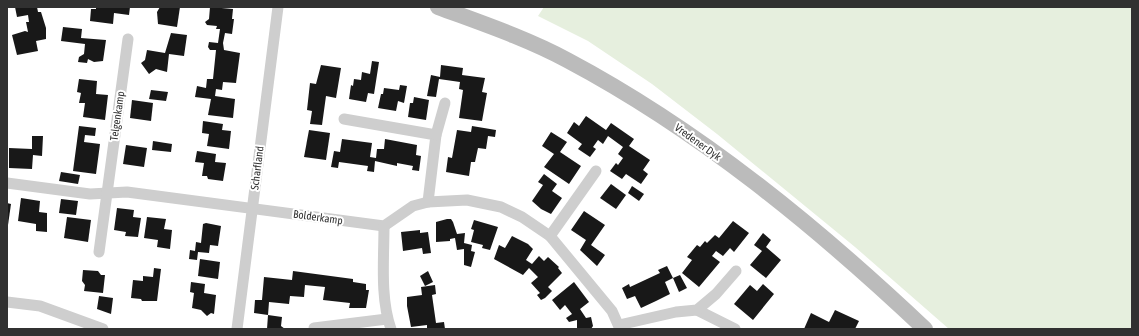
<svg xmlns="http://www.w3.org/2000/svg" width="1139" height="336" viewBox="0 0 1139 336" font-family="'Asap Condensed',sans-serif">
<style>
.green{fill:#e6efde}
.building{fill:#181818}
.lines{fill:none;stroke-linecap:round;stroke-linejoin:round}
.street{stroke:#cecece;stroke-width:11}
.secondary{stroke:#bbb;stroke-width:16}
.labels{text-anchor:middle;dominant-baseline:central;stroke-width:4;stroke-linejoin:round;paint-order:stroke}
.street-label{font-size:11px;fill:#313131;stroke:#fff}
</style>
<rect width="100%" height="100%" fill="#fff"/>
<path class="green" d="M544,7H1132V329H949L855,247L717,134L652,84L588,41L538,16Z"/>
<g class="building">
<path d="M15,7H37L38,12H41L46,28V39L36,41L38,51L17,55L12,35L25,31L28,32L26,22H29L28,15L17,17Z"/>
<path d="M96,7H130L129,15L114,13L113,24L90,21L91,9H96Z"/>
<path d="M160,7H180L177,27L158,24L157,12Z"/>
<path d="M210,7L233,9L232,19H234L232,34L225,33L223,43L224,50L240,53L236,83L223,82L222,90L216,89L215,96L235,99L233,118L208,115L211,99L195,97L197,86L206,88L207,79H213L216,50H210L208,47L209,42L218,43L220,29H216L217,26L207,25L205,22L209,19Z"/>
<path d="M63,27L82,29L81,38L106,40L103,61L94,62L88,59L87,63L78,62L79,57L84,54L85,44L61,41Z"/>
<path d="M171,33L187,35L184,56L169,54L167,72L156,69L149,74L141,63L145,60L147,50L165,53Z"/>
<path d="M372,61L379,62L374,94L368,93L366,102L349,99L351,85L353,86L354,79L361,80L362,72L370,74Z"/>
<path d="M321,65L341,68L336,98L326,96L322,125L310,124L312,111L307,110L310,83L316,84Z"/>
<path d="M441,65L463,68L462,75L485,78L482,92L487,93L482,121L459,118L463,90L459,89L460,82L439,79L436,97L427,96L431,75L440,77Z"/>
<path d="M79,79L97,81L96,94L108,95L105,120L83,117L85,103H79L81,93L77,92Z"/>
<path d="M400,85L407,86L404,103L398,101L396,111L378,108L381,94H383L384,88L399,90Z"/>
<path d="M151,90L168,92L166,101L149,99Z"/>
<path d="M414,97L429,100L426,120L408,117L410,103H413Z"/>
<path d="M132,100L153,103L151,121L130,118Z"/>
<path d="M586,116L606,130L611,123L634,139L629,146L650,160L643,170L648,174L641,184L626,174L622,179L610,171L616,163L618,165L623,158L618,154L623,147L608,136L603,144L598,140L593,147L596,149L590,157L578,149L582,144L567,133L574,122L579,126Z"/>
<path d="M203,121L223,124L222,130L231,131L229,149L207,146L209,134L202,133Z"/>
<path d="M79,126L96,128L95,136L85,135L84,142L100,144L96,174L73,171Z"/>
<path d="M472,126L496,130L495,137L488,136L486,149L478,148L475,162H471L469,176L446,172L448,157L452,158L457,130L471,132Z"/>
<path d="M309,130L330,133L326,160L304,157Z"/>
<path d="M551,132L567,142L560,152L581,166L569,184L544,167L554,154L542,146Z"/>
<path d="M32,136H43L42,156L33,155L32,169L9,168V148L32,149Z"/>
<path d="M342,139L372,143L370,157L376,158L377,149H384L385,139L417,145L416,155L421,156L419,171L412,170L413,166L397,163V166L375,161L374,172L367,171L368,166L339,162L338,168L331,167L334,151L340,152Z"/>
<path d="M153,141L172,144L171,152L152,150Z"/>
<path d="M126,145L147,148L144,167L123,164Z"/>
<path d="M197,151L216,154L215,162L226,163L223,181L208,179L207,176H202L204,163L195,162Z"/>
<path d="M61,172L80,175L78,184L59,181Z"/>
<path d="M544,174L557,184L552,191L562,198L551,214L541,209L532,201L543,185L538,182Z"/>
<path d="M611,184L626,195L616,209L600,198Z"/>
<path d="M632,186L644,194L639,201L628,193Z"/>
<path d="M21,198L40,201L39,212L47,213V232L36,231V224L18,221Z"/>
<path d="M61,199L78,201L76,215L59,213Z"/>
<path d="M7,203L11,204L8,225H7Z"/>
<path d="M117,208L134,210L133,217L141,218L138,237L125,236L126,232L114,230Z"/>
<path d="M584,211L605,225L591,245L605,255L597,266L580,250L586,240L571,230Z"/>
<path d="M67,217L91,220L88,242L64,238Z"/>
<path d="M147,217L166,219L164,229L172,230L170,249L157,247L158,240L144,238Z"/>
<path d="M447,219H451L453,222L457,234L465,233L464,243L472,245L471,251L475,252L471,267L464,265V249L457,250L455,238L450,239V241L436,242V222Z"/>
<path d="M474,220L498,227L490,250L482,248L483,245L471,242L474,230L471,229Z"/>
<path d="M733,221L749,233L734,252L730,248L723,256L716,251L712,256L720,262L699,287L682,273L692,260L687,257L697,245L700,247L705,241L707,243L715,235L719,238Z"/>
<path d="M206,223L221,226L218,246L210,245L209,253L198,252L197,260L189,259L190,250L195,251L196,242L201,243L203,224Z"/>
<path d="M420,230V233L428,232L431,253L423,254L422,248L403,251L401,232Z"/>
<path d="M763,233L771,240L766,247L781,260L766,278L750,265L762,251L754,245Z"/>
<path d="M512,236L528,244L533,249L526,260L532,264L539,256L544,261L548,257L559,267L558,268L562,273L548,287L552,291L545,298L541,300L537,295L540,293L531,283L538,277L529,268L523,275L494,259L499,245L505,248Z"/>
<path d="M200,259L220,262L218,279L198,276Z"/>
<path d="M667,266L673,278L680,275L687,288L679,292L673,278L665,282L670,294L656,301L641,308L635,296L627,299L622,288L629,284L630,287L660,273L658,270Z"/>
<path d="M154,268L161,269L157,301H142L141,299L131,298L133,280L143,281V276L153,277Z"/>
<path d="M83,270L98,271L101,275H105L103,293L84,291L85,285L82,281Z"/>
<path d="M293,271L353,279V282L366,284V290H369L366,308H349L350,303L323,300L325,287L305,285L304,297L290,296L289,304L269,302L268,315L254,313L255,300H262L264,277L292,280Z"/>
<path d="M428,271L433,282L425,286L420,276Z"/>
<path d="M191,282L205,284L204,293L216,295L214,314L211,313L207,316L201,310L192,308L194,293L190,292Z"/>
<path d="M574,282L589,302L580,309L586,318L591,317L593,326L591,329H577V320L569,322L566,318L572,314L565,305L560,310L552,300Z"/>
<path d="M763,284L774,294L753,320L734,304L750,285L757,291Z"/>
<path d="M435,285L436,294L432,295L436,323L444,322L445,329H427V325L411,327L407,306V297L422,295L421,287Z"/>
<path d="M99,296L113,298L111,314L97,309Z"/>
<path d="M835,310L859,321L855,329H804L811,313L829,322Z"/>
<path d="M268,315L282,317L281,326L285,329H267Z"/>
</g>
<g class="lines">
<g class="street">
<path d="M344,119L436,135L428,202"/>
<path d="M436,135L445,103"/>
<path d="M7,183L90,194L127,192L384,226L413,206L428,202L467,200L501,207L522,217L550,236L612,311L620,329"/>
<path d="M384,226C384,259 380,298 391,329"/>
<path d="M550,236L596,171"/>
<path d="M99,252L128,39"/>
<path d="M7,302L40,306L103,329"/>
<path d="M697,310L735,329"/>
<path d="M619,325L676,312L697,310L716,294L736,271"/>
<path d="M314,328L387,319"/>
<path d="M237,329L278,7"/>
</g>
<path class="secondary" d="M438,7C481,23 526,38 567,60C699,130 817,227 925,329"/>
</g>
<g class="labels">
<g class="street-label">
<text transform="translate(117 116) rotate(-82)">Telgenkamp</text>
<text transform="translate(698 142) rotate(36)">Vredener Dyk</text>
<text transform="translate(257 168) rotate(-83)">Scharfland</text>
<text transform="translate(318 217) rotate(8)">Bolderkamp</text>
</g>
</g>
<rect width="1139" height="336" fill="none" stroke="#313131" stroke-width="16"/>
</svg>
